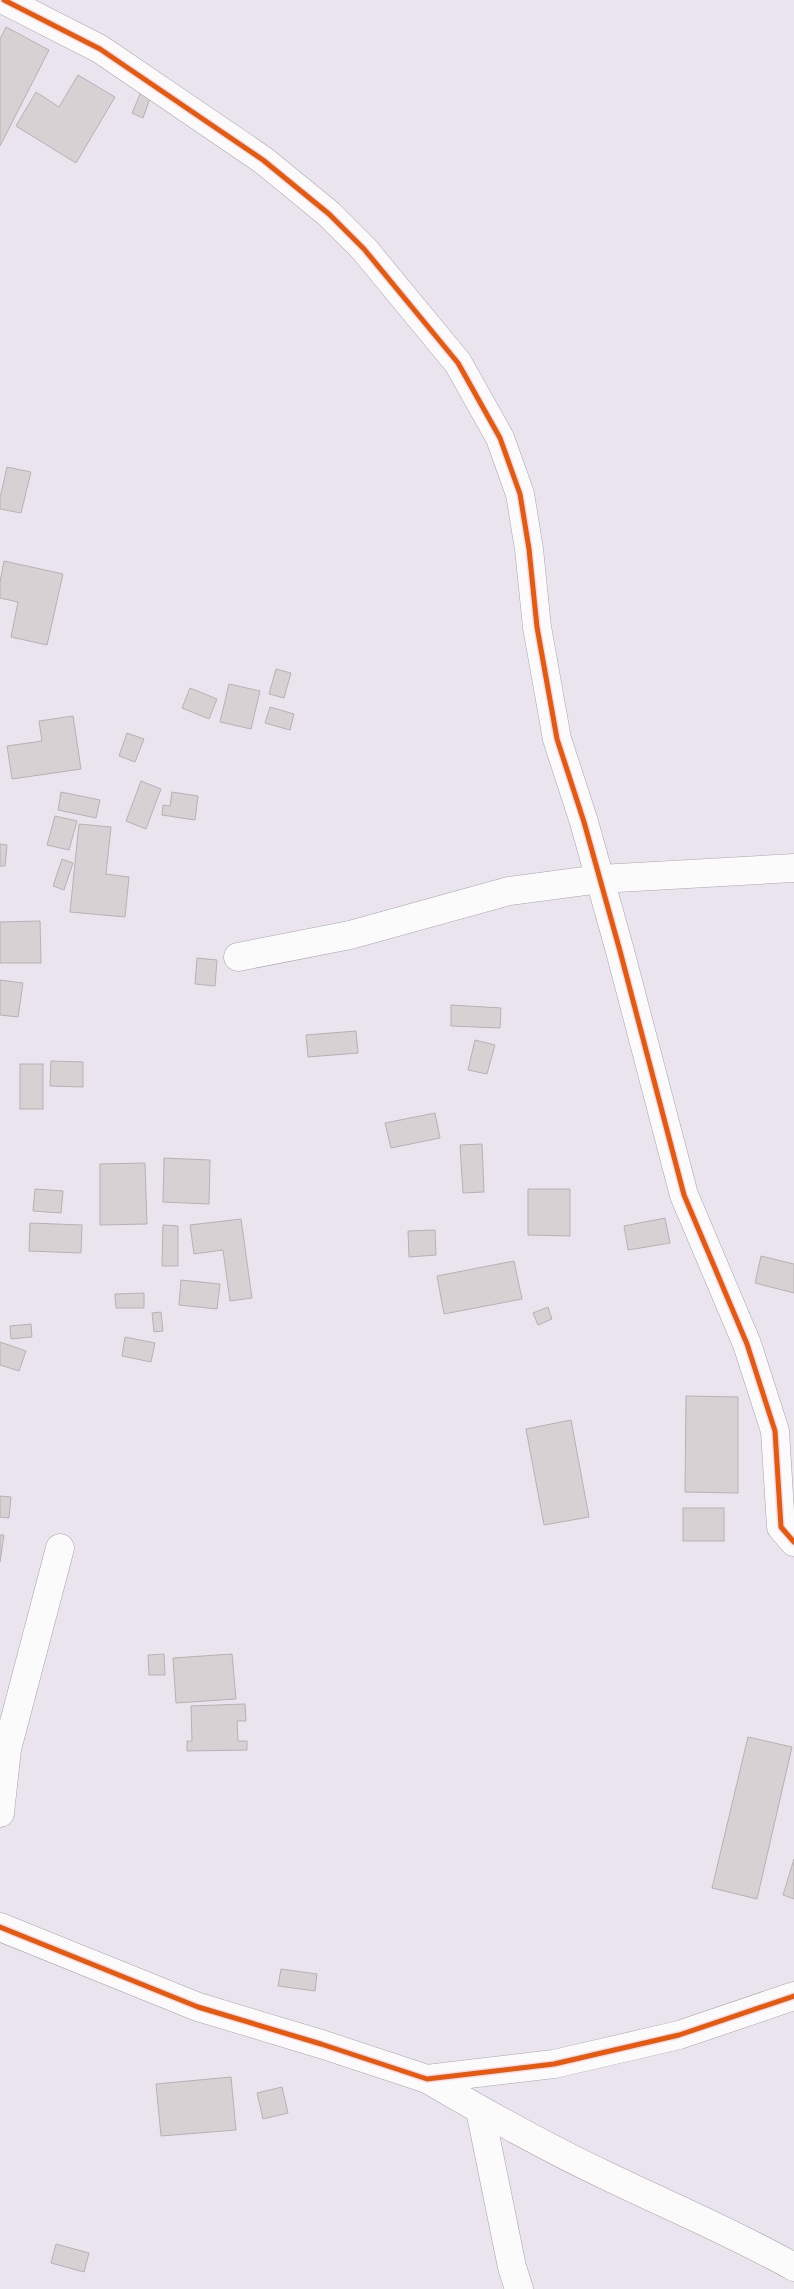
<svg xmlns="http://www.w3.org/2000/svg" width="794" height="2289" viewBox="0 0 794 2289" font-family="'Noto Sans',sans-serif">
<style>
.building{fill:#d8d1d3;stroke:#b7b1b4}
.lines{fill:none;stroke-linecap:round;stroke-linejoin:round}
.street-casing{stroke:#a9a4ab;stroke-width:29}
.street{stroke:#fcfbfc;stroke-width:28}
.cycleway-casing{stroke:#ebe0f2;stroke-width:8}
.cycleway{stroke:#e8590c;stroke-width:5}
</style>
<rect width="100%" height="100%" fill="#eae4ee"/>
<g class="building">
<path d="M6,27L49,50L0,146V39Z"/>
<path d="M78,75L115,97L76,163L16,126L36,92L59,107Z"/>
<path d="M141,92L151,96L143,118L132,113Z"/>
<path d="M7,467L31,472L21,513L0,509V498Z"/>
<path d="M4,561L63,574L47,645L11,637L18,602L0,598V582Z"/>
<path d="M276,669L291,673L284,698L269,694Z"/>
<path d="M229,684L260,691L251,729L220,722Z"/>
<path d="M190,688L217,699L209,719L182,708Z"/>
<path d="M270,707L294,714L290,730L265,723Z"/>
<path d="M73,716L81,769L12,779L7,746L42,741L39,721Z"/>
<path d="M127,733L144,739L135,762L119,756Z"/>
<path d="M141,781L161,789L146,829L126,821Z"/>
<path d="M61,792L100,800L96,818L58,810Z"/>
<path d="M172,792L198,796L195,820L162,815L163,805L170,806Z"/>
<path d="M55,816L77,821L69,850L47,845Z"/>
<path d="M79,824L111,827L106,874L129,877L125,917L70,912Z"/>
<path d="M0,844L7,845L5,866H0Z"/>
<path d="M62,859L73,863L64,890L53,886Z"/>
<path d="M40,921L41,963H0V922Z"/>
<path d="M197,958L217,960L215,986L195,984Z"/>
<path d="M0,980L23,983L18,1017L0,1015Z"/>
<path d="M451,1005L501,1008L500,1028L451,1026Z"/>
<path d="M356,1031L358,1053L308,1057L306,1035Z"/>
<path d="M475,1040L495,1045L487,1074L468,1070Z"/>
<path d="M51,1061L83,1062V1087L50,1086Z"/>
<rect x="20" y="1064" width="23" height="45"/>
<path d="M435,1113L440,1138L391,1148L385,1123Z"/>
<path d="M482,1144L484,1192L463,1193L460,1145Z"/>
<path d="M164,1158L210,1160L209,1204L163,1202Z"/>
<path d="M145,1163L147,1224L100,1225V1164Z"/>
<path d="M35,1189L63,1191L61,1213L33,1211Z"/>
<path d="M528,1189H570V1236L528,1235Z"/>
<path d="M665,1218L670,1243L628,1250L624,1226Z"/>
<path d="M241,1219L252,1298L230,1301L223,1250L194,1254L190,1225Z"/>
<path d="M30,1223L82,1225L81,1253L29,1251Z"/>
<path d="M163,1225L178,1226V1266H162Z"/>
<path d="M435,1230L436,1255L409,1257L408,1231Z"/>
<path d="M761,1256L794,1264V1293L755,1283Z"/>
<path d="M514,1261L522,1299L444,1314L437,1276Z"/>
<path d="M181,1280L220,1284L217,1309L179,1305Z"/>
<path d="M144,1293V1308H116L115,1294Z"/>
<path d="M548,1307L552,1319L538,1325L533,1313Z"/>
<path d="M161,1312L163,1331L154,1332L152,1313Z"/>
<path d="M31,1324L32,1337L11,1339L10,1326Z"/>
<path d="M125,1337L155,1343L151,1362L122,1356Z"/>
<path d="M0,1342L26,1351L19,1371L0,1365Z"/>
<path d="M686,1396L738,1397V1493L685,1492Z"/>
<path d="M571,1420L589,1517L544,1525L526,1429Z"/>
<path d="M0,1496L11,1497L9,1518L0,1517Z"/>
<rect x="683" y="1508" width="41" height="33"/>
<path d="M0,1535H4L0,1562Z"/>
<path d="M164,1654L165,1675H149L148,1655Z"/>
<path d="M232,1654L236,1699L176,1703L173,1658Z"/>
<path d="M245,1704L246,1721H237L238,1741H247V1750L187,1751V1741H192L191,1706Z"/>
<path d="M748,1737L792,1747L757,1899L712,1888Z"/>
<path d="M794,1859V1899L783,1895Z"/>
<path d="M281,1969L317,1974L315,1991L278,1986Z"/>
<path d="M231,2077L236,2130L161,2136L156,2084Z"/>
<path d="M282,2087L288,2113L263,2119L257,2093Z"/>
<path d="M56,2244L89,2253L84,2272L51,2263Z"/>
</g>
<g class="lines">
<defs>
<g id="street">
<path d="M4,0L100,49L263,160L329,214L364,249L458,363L500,438L520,494L529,549L537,627L557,739L584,822L620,951L684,1195L747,1344L775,1431L781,1527L794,1542"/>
<path d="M238,957L350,935L509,891L600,879L794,868"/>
<path d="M0,1813L7,1749L60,1548"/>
<path d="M0,1927L198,2007L321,2044L427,2079L554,2064L679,2035L794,1996"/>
<path d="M427,2079C485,2113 545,2147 607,2176C669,2206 734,2233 794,2267"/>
<path d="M480,2110L512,2267L519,2289"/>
</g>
</defs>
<use href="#street" class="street-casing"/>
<use href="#street" class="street"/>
<defs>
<g id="cycleway">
<path d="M4,0L100,49L263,160L329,214L364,249L458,363L500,438L520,494L529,549L537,627L557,739L584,822L620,951L684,1195L747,1344L775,1431L781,1527L794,1542"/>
<path d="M0,1927L198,2007L321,2044L427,2079L554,2064L679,2035L794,1996"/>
</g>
</defs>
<use href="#cycleway" class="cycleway-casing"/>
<use href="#cycleway" class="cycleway"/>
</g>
</svg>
